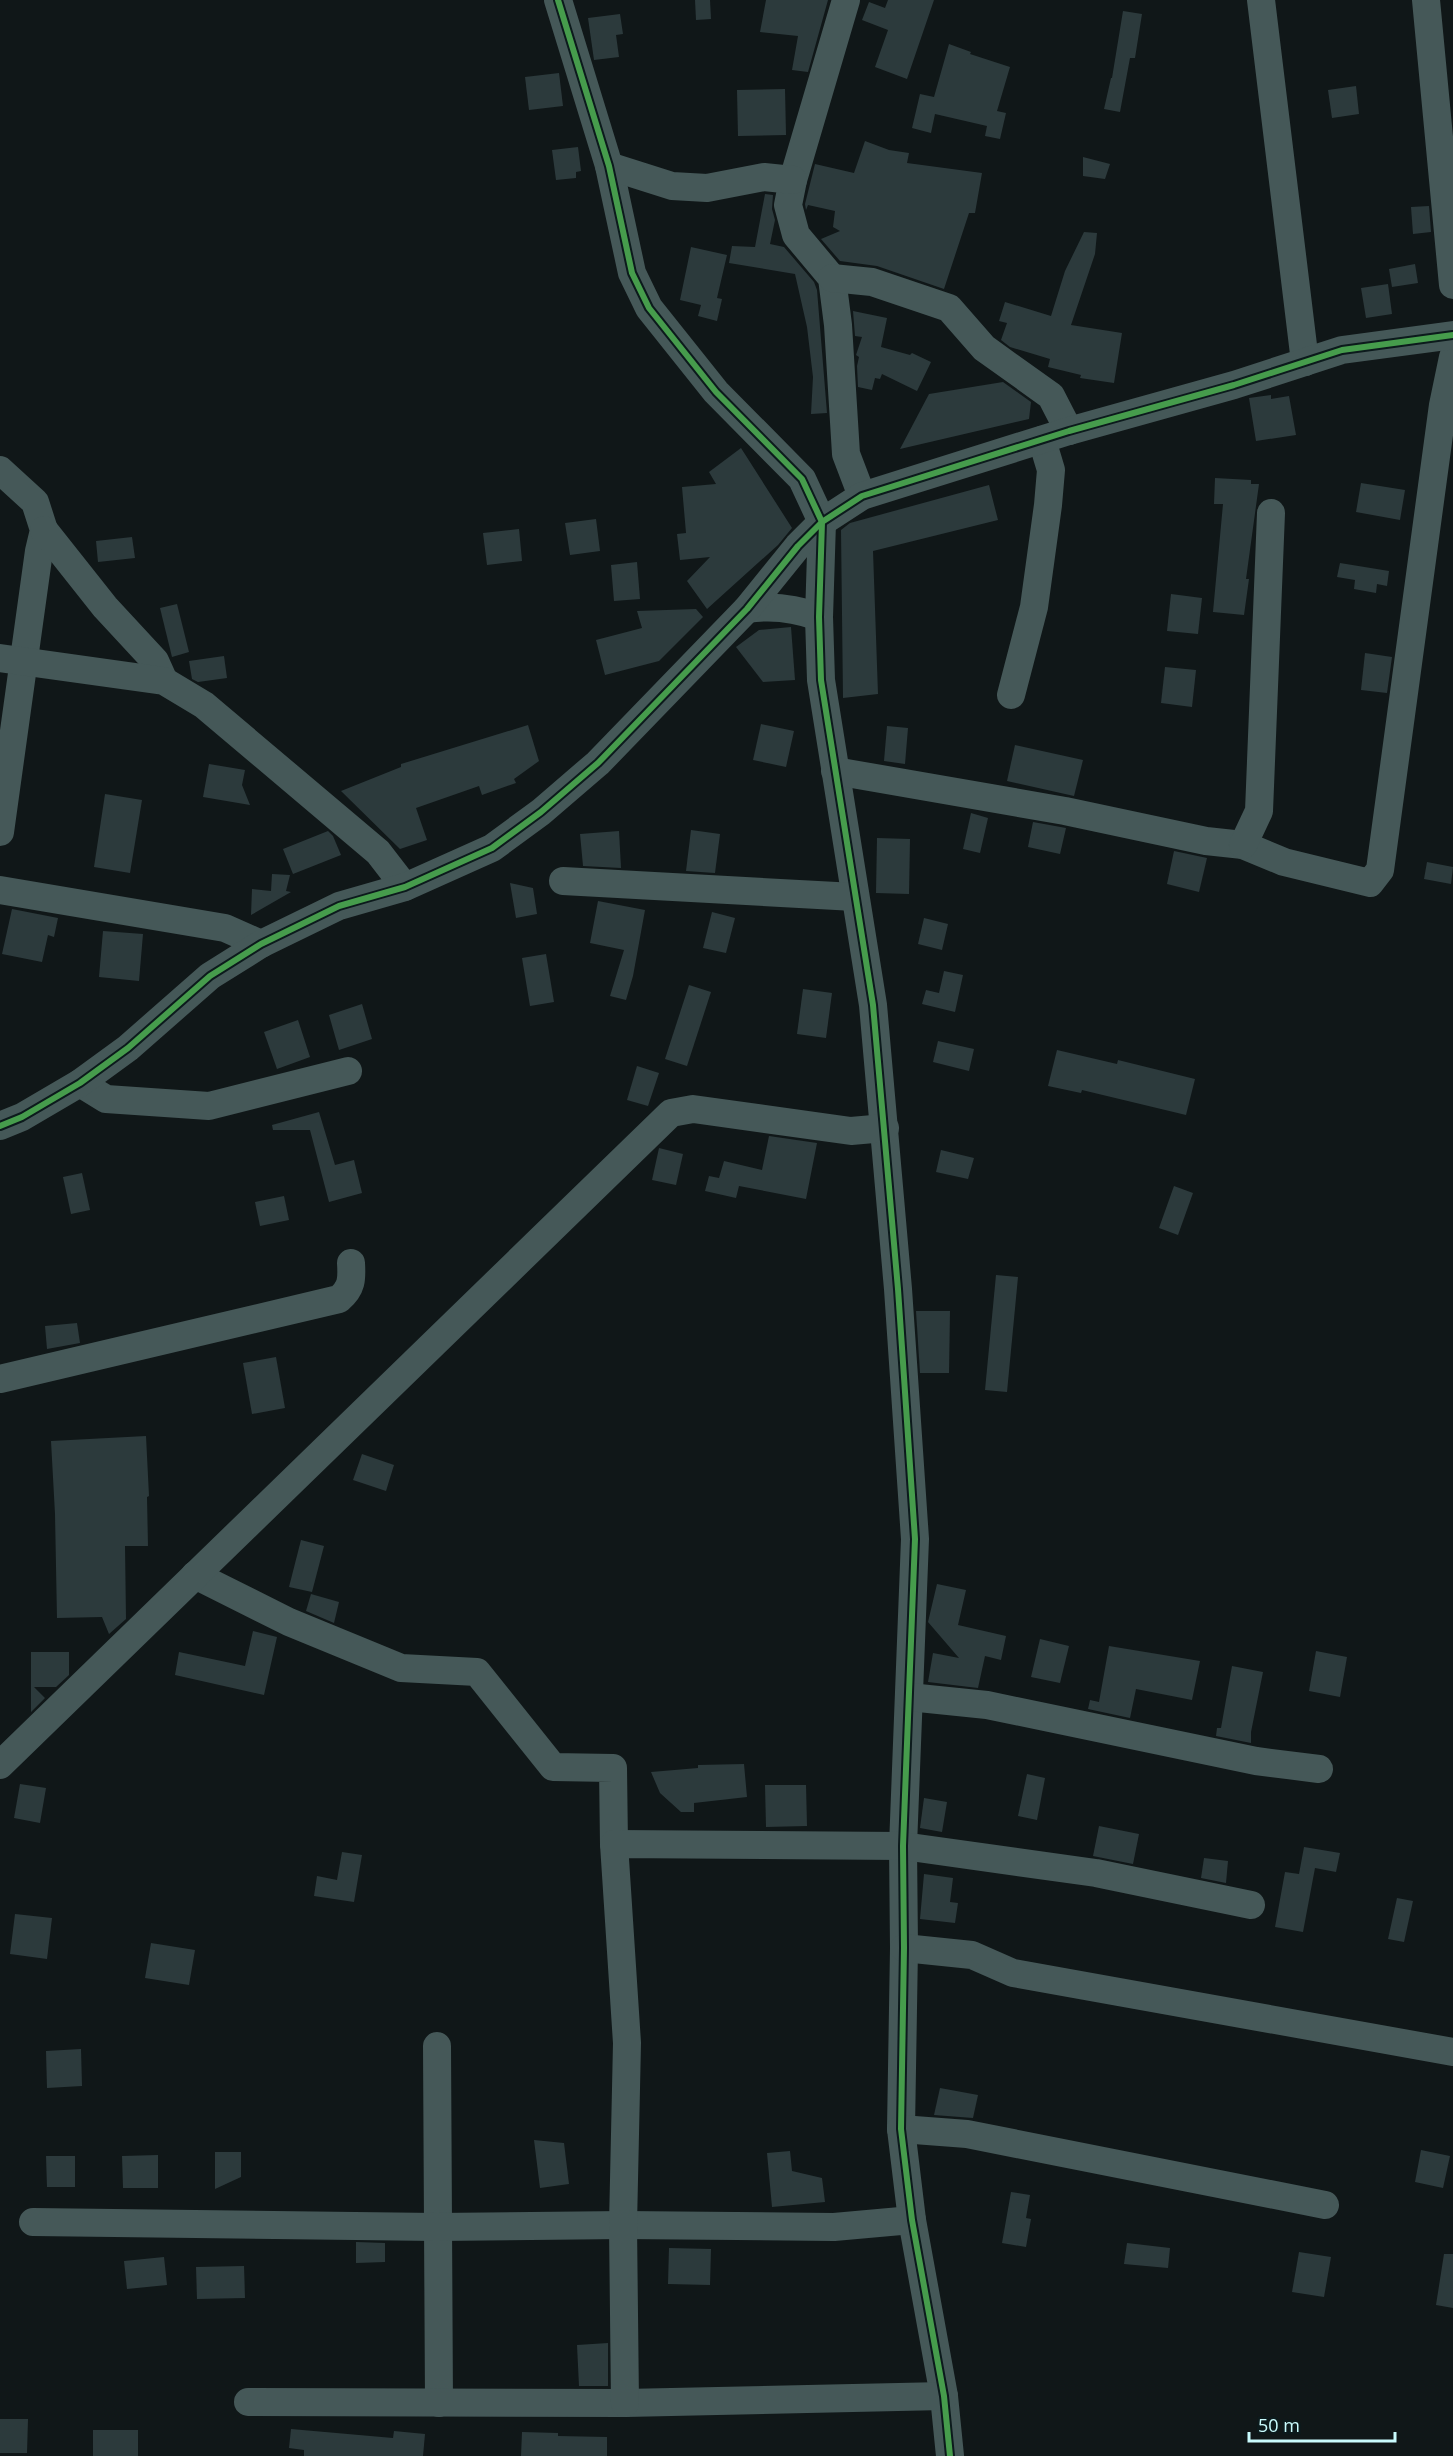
<svg xmlns="http://www.w3.org/2000/svg" width="1453" height="2456" viewBox="0 0 1453 2456" font-family="'Open Sans',sans-serif">
<style>
.building{fill:#2c3a3c}
.lines{fill:none;stroke-linecap:round;stroke-linejoin:round}
.minor{stroke:#455858;stroke-width:28}
.cycleway-casing{stroke:#0c1a1c;stroke-width:10}
.cycleway{stroke:#469c4c;stroke-width:6}
</style>
<rect width="100%" height="100%" fill="#101718"/>
<g class="building">
<path d="M695,0H710L711,19L696,20Z"/>
<path d="M766,0H828L808,72L792,70L798,36L760,32Z"/>
<path d="M888,0H934L907,79L875,67L888,30L862,20L869,2L885,8Z"/>
<path d="M1123,11L1142,14L1135,58H1130L1120,112L1104,109L1111,78H1112Z"/>
<path d="M620,14L623,34L616,35L619,57L594,60L588,18Z"/>
<path d="M949,44L971,52L970,54L1010,67L997,111L1006,113L1000,139L985,136L987,126L935,114L931,133L912,128L920,94L934,97Z"/>
<path d="M559,73L563,106L529,110L525,77Z"/>
<path d="M1356,86L1359,114L1332,118L1328,90Z"/>
<path d="M785,89L786,135L738,136L737,90Z"/>
<path d="M865,141L889,150L909,153L907,163L982,173L975,213H969L944,289L877,266L840,261L821,239L840,231L833,227L835,211L808,205L806,210L805,204L815,164L854,173Z"/>
<path d="M578,147L581,171L576,172V178L556,180L552,150Z"/>
<path d="M1083,157L1110,164L1105,179L1083,176Z"/>
<path d="M765,194L773,195L772,209L775,220L770,244L784,247L814,282L817,290L827,413L811,414L813,377L807,327L795,274L729,263L732,246L755,247Z"/>
<path d="M1429,206L1431,232L1413,234L1411,207Z"/>
<path d="M1084,232L1097,233L1095,254L1071,325L1122,333L1114,383L1080,378L1081,375L1048,367L1050,359L1010,347L1001,340L1007,323L999,321L1005,302L1051,316L1065,271Z"/>
<path d="M691,247L727,255L717,298L722,299L717,321L698,316L701,305L680,300Z"/>
<path d="M1415,264L1418,283L1392,287L1389,269Z"/>
<path d="M1388,284L1392,314L1366,318L1361,288Z"/>
<path d="M853,311L887,318L881,347L910,355L912,353L931,362L917,391L882,374L880,379L875,378L872,390L858,387L857,366L859,357L856,355L862,337L855,336Z"/>
<path d="M1003,382L1031,402L1029,419L900,449L929,394Z"/>
<path d="M1271,395V399L1289,396L1296,435L1256,441L1249,398Z"/>
<path d="M741,448L792,528L778,545L707,609L687,581L710,557L680,560L677,534L686,533L682,487L716,484L709,472Z"/>
<path d="M1215,478L1251,480V484H1259L1246,579H1249L1244,615L1213,612L1223,504H1214Z"/>
<path d="M1361,483L1405,490L1400,520L1356,512Z"/>
<path d="M989,485L998,520L873,551L878,694L843,698L841,530L850,523Z"/>
<path d="M596,519L600,551L570,555L565,523Z"/>
<path d="M519,529L522,561L487,565L483,533Z"/>
<path d="M132,537L135,558L98,562L96,541Z"/>
<path d="M637,562L640,599L614,601L611,565Z"/>
<path d="M1340,563L1389,571L1387,586L1377,584L1376,593L1354,589L1355,580L1337,577Z"/>
<path d="M1171,594L1202,598L1198,634L1167,631Z"/>
<path d="M177,604L189,652L172,657L160,608Z"/>
<path d="M696,609L703,617L659,661L605,675L596,640L642,628L637,611Z"/>
<path d="M791,627L795,680L763,682L736,647L759,630Z"/>
<path d="M1365,653L1392,657L1387,693L1361,690Z"/>
<path d="M224,656L227,678L198,682L192,679L189,661Z"/>
<path d="M1165,667L1196,670L1192,707L1161,703Z"/>
<path d="M761,724L794,731L786,767L753,760Z"/>
<path d="M528,725L539,761L514,779L516,783L482,795L479,786L416,808L427,840L400,849L341,791L401,767V764Z"/>
<path d="M887,726L908,728L905,764L884,761Z"/>
<path d="M1015,745L1083,760L1074,796L1007,781Z"/>
<path d="M209,764L245,770L242,785L250,805L203,797Z"/>
<path d="M105,794L142,800L130,873L94,867Z"/>
<path d="M971,813L988,818L980,853L963,849Z"/>
<path d="M1033,822L1066,828L1060,854L1028,847Z"/>
<path d="M691,830L720,834L715,873L686,871Z"/>
<path d="M328,831L333,836L341,855L293,874L283,849Z"/>
<path d="M619,831L621,868L583,866L580,834Z"/>
<path d="M877,838L910,839L909,894L876,893Z"/>
<path d="M1174,851L1207,858L1199,892L1167,884Z"/>
<path d="M1427,862L1453,867L1451,884L1424,879Z"/>
<path d="M272,874L290,875L286,891L291,892L251,915L252,889L271,891Z"/>
<path d="M510,883L533,888L537,914L516,918Z"/>
<path d="M598,901L645,910L633,976L626,1000L610,996L624,950L590,943Z"/>
<path d="M12,909L58,918L54,937L48,935L42,962L2,954Z"/>
<path d="M712,912L735,918L726,953L703,948Z"/>
<path d="M924,918L948,924L942,950L918,944Z"/>
<path d="M103,931L143,934L139,981L99,977Z"/>
<path d="M546,954L554,1002L530,1006L522,958Z"/>
<path d="M944,971L963,975L955,1012L922,1004L926,990L939,993Z"/>
<path d="M689,985L711,992L687,1066L665,1059Z"/>
<path d="M803,989L832,993L826,1038L797,1034Z"/>
<path d="M362,1004L372,1039L339,1050L329,1015Z"/>
<path d="M298,1020L310,1057L277,1069L264,1032Z"/>
<path d="M938,1041L974,1049L969,1071L933,1062Z"/>
<path d="M1057,1050L1117,1064L1118,1060L1195,1079L1186,1115L1082,1090L1081,1093L1048,1086Z"/>
<path d="M637,1066L659,1073L648,1106L627,1100Z"/>
<path d="M319,1112L335,1165L354,1160L362,1193L329,1202L310,1130H273L272,1125Z"/>
<path d="M769,1136L817,1143L806,1199L739,1186L736,1198L705,1191L709,1176L719,1178L724,1161L762,1170Z"/>
<path d="M659,1148L683,1154L676,1185L652,1180Z"/>
<path d="M941,1150L974,1158L968,1179L936,1172Z"/>
<path d="M82,1173L90,1210L71,1214L63,1177Z"/>
<path d="M1174,1186L1193,1193L1178,1235L1159,1228Z"/>
<path d="M284,1196L289,1220L260,1226L255,1202Z"/>
<path d="M996,1275L1018,1277L1007,1392L985,1390Z"/>
<path d="M916,1311H950L949,1373H920Z"/>
<path d="M77,1323L80,1343L47,1349L45,1326Z"/>
<path d="M276,1357L285,1408L252,1414L243,1363Z"/>
<path d="M146,1436L149,1496L147,1497L148,1546H125L126,1619L109,1634L102,1617L57,1618L55,1514L51,1441Z"/>
<path d="M362,1454L394,1465L386,1491L353,1480Z"/>
<path d="M301,1540L324,1546L312,1592L289,1587Z"/>
<path d="M937,1584L966,1590L958,1625L1006,1636L1001,1660L985,1656L978,1688L928,1682L933,1653L959,1658L928,1622Z"/>
<path d="M311,1594L339,1602L334,1623L306,1611Z"/>
<path d="M253,1631L277,1637L264,1695L175,1675L179,1652L245,1666Z"/>
<path d="M1040,1639L1069,1646L1060,1683L1031,1677Z"/>
<path d="M1109,1646L1200,1661L1192,1700L1136,1689L1130,1718L1088,1709L1090,1700L1099,1702Z"/>
<path d="M1316,1651L1347,1657L1340,1697L1309,1691Z"/>
<path d="M31,1652H69V1675L56,1687H34L45,1698L31,1712Z"/>
<path d="M1232,1666L1263,1672L1251,1732V1743L1216,1736L1217,1728H1221Z"/>
<path d="M744,1764L747,1797L694,1803V1812H681L660,1793L651,1772L698,1768V1765Z"/>
<path d="M1027,1774L1045,1778L1037,1820L1018,1816Z"/>
<path d="M20,1784L46,1788L40,1823L14,1818Z"/>
<path d="M765,1785H806L807,1826L766,1827Z"/>
<path d="M924,1798L947,1802L942,1832L920,1828Z"/>
<path d="M1099,1826L1139,1834L1133,1864L1093,1856Z"/>
<path d="M1304,1847L1340,1853L1336,1872L1315,1868L1303,1932L1275,1927L1285,1872L1299,1874Z"/>
<path d="M342,1852L362,1855L354,1902L314,1896L317,1876L337,1880Z"/>
<path d="M1204,1858L1228,1861L1226,1883L1201,1878Z"/>
<path d="M924,1874L953,1878L950,1902L958,1903L955,1923L920,1919Z"/>
<path d="M1397,1898L1413,1901L1404,1942L1388,1939Z"/>
<path d="M15,1914L52,1918L47,1959L10,1954Z"/>
<path d="M151,1943L195,1950L189,1985L145,1978Z"/>
<path d="M81,2049L82,2086L47,2088L46,2051Z"/>
<path d="M940,2088L978,2095L973,2118L934,2115Z"/>
<path d="M534,2140L564,2143L569,2184L540,2188Z"/>
<path d="M1421,2150L1450,2156L1443,2188L1415,2182Z"/>
<path d="M790,2151L792,2171L822,2178L825,2202L772,2207L767,2153Z"/>
<path d="M215,2152H241V2177L215,2189Z"/>
<path d="M158,2155V2188H123L122,2156Z"/>
<path d="M46,2156H75V2187H47Z"/>
<path d="M1011,2192L1030,2195L1026,2218L1031,2219L1026,2247L1002,2243Z"/>
<path d="M356,2242L385,2243V2262L356,2263Z"/>
<path d="M1127,2243L1170,2248L1168,2268L1124,2264Z"/>
<path d="M669,2248L711,2249L710,2285L668,2284Z"/>
<path d="M1299,2252L1331,2257L1324,2297L1292,2292Z"/>
<path d="M1444,2254H1453V2308L1436,2305Z"/>
<path d="M164,2257L167,2285L127,2289L124,2261Z"/>
<path d="M244,2266L245,2298L197,2299L196,2267Z"/>
<path d="M608,2343V2386H579L577,2345Z"/>
<path d="M0,2419H28L27,2453H0Z"/>
<path d="M291,2429L393,2438L394,2431L425,2434L423,2456H304V2450L289,2448Z"/>
<rect x="93" y="2430" width="45" height="26"/>
<path d="M522,2432L558,2433V2436L607,2437V2456H521Z"/>
</g>
<g class="lines">
<g class="minor">
<path d="M558,0L609,166L632,273L649,308L716,392L802,479L822,522L819,617L821,680L873,1005L898,1289L915,1539L903,1846L904,1948L901,2129L912,2220L944,2396L950,2456"/>
<path d="M846,0L793,180L788,205L796,235L832,278L838,325L846,454L862,496"/>
<path d="M1261,0L1305,362"/>
<path d="M1426,0L1453,285"/>
<path d="M609,166L672,186L707,188L764,177L793,180"/>
<path d="M832,278L872,282L949,308L984,348L1051,396L1069,431"/>
<path d="M0,470L35,502L44,530L39,551L0,832"/>
<path d="M44,530L105,607L155,661L164,681"/>
<path d="M747,609C773,605 795,608 819,617"/>
<path d="M0,658L164,681L204,705L378,852L405,887"/>
<path d="M1011,695L1034,607L1048,505L1051,470L1042,440"/>
<path d="M835,771L1065,811L1206,841L1243,845L1284,862L1370,883L1380,870L1443,405L1453,357"/>
<path d="M1243,845L1259,811L1271,513"/>
<path d="M563,881L855,897"/>
<path d="M0,890L225,928L261,944"/>
<path d="M80,1083L106,1099L209,1106L348,1071"/>
<path d="M0,1126L22,1117L80,1083L128,1048L210,976L261,944L339,906L405,887L492,848L541,812L598,763L747,609L798,546L822,522L862,496L1069,431L1234,385L1342,350L1453,335"/>
<path d="M0,1379L339,1299C352,1288 352,1279 351,1263"/>
<path d="M195,1575L289,1622L401,1668L477,1672L553,1767L613,1768L614,1844"/>
<path d="M909,1697L987,1705L1256,1761L1319,1769"/>
<path d="M0,1765L671,1113L693,1109L851,1131L885,1128"/>
<path d="M904,1948L972,1955L1013,1973L1453,2052"/>
<path d="M437,2046L439,2403"/>
<path d="M901,2129L967,2134L1325,2205"/>
<path d="M33,2222L436,2227L623,2225L834,2227L912,2220"/>
<path d="M248,2402L625,2403L944,2396"/>
<path d="M625,2403L623,2225L627,2043L614,1844L903,1846L1096,1873L1251,1905"/>
</g>
<defs>
<g id="cycleway">
<path d="M558,0L609,166L632,273L649,308L716,392L802,479L822,522L819,617L821,680L873,1005L898,1289L915,1539L903,1846L904,1948L901,2129L912,2220L944,2396L950,2456"/>
<path d="M0,1126L22,1117L80,1083L128,1048L210,976L261,944L339,906L405,887L492,848L541,812L598,763L747,609L798,546L822,522L862,496L1069,431L1234,385L1342,350L1453,335"/>
</g>
</defs>
<use href="#cycleway" class="cycleway-casing"/>
<use href="#cycleway" class="cycleway"/>
</g>
<path d="M1249 2432v9h146v-9" fill="none" stroke="#c9fbfd" stroke-width="3"/>
<text x="1258" y="2432" font-size="18" fill="#c9fbfd" stroke="#0c1a1c" stroke-width="4.5" paint-order="stroke">50 m</text>
</svg>
